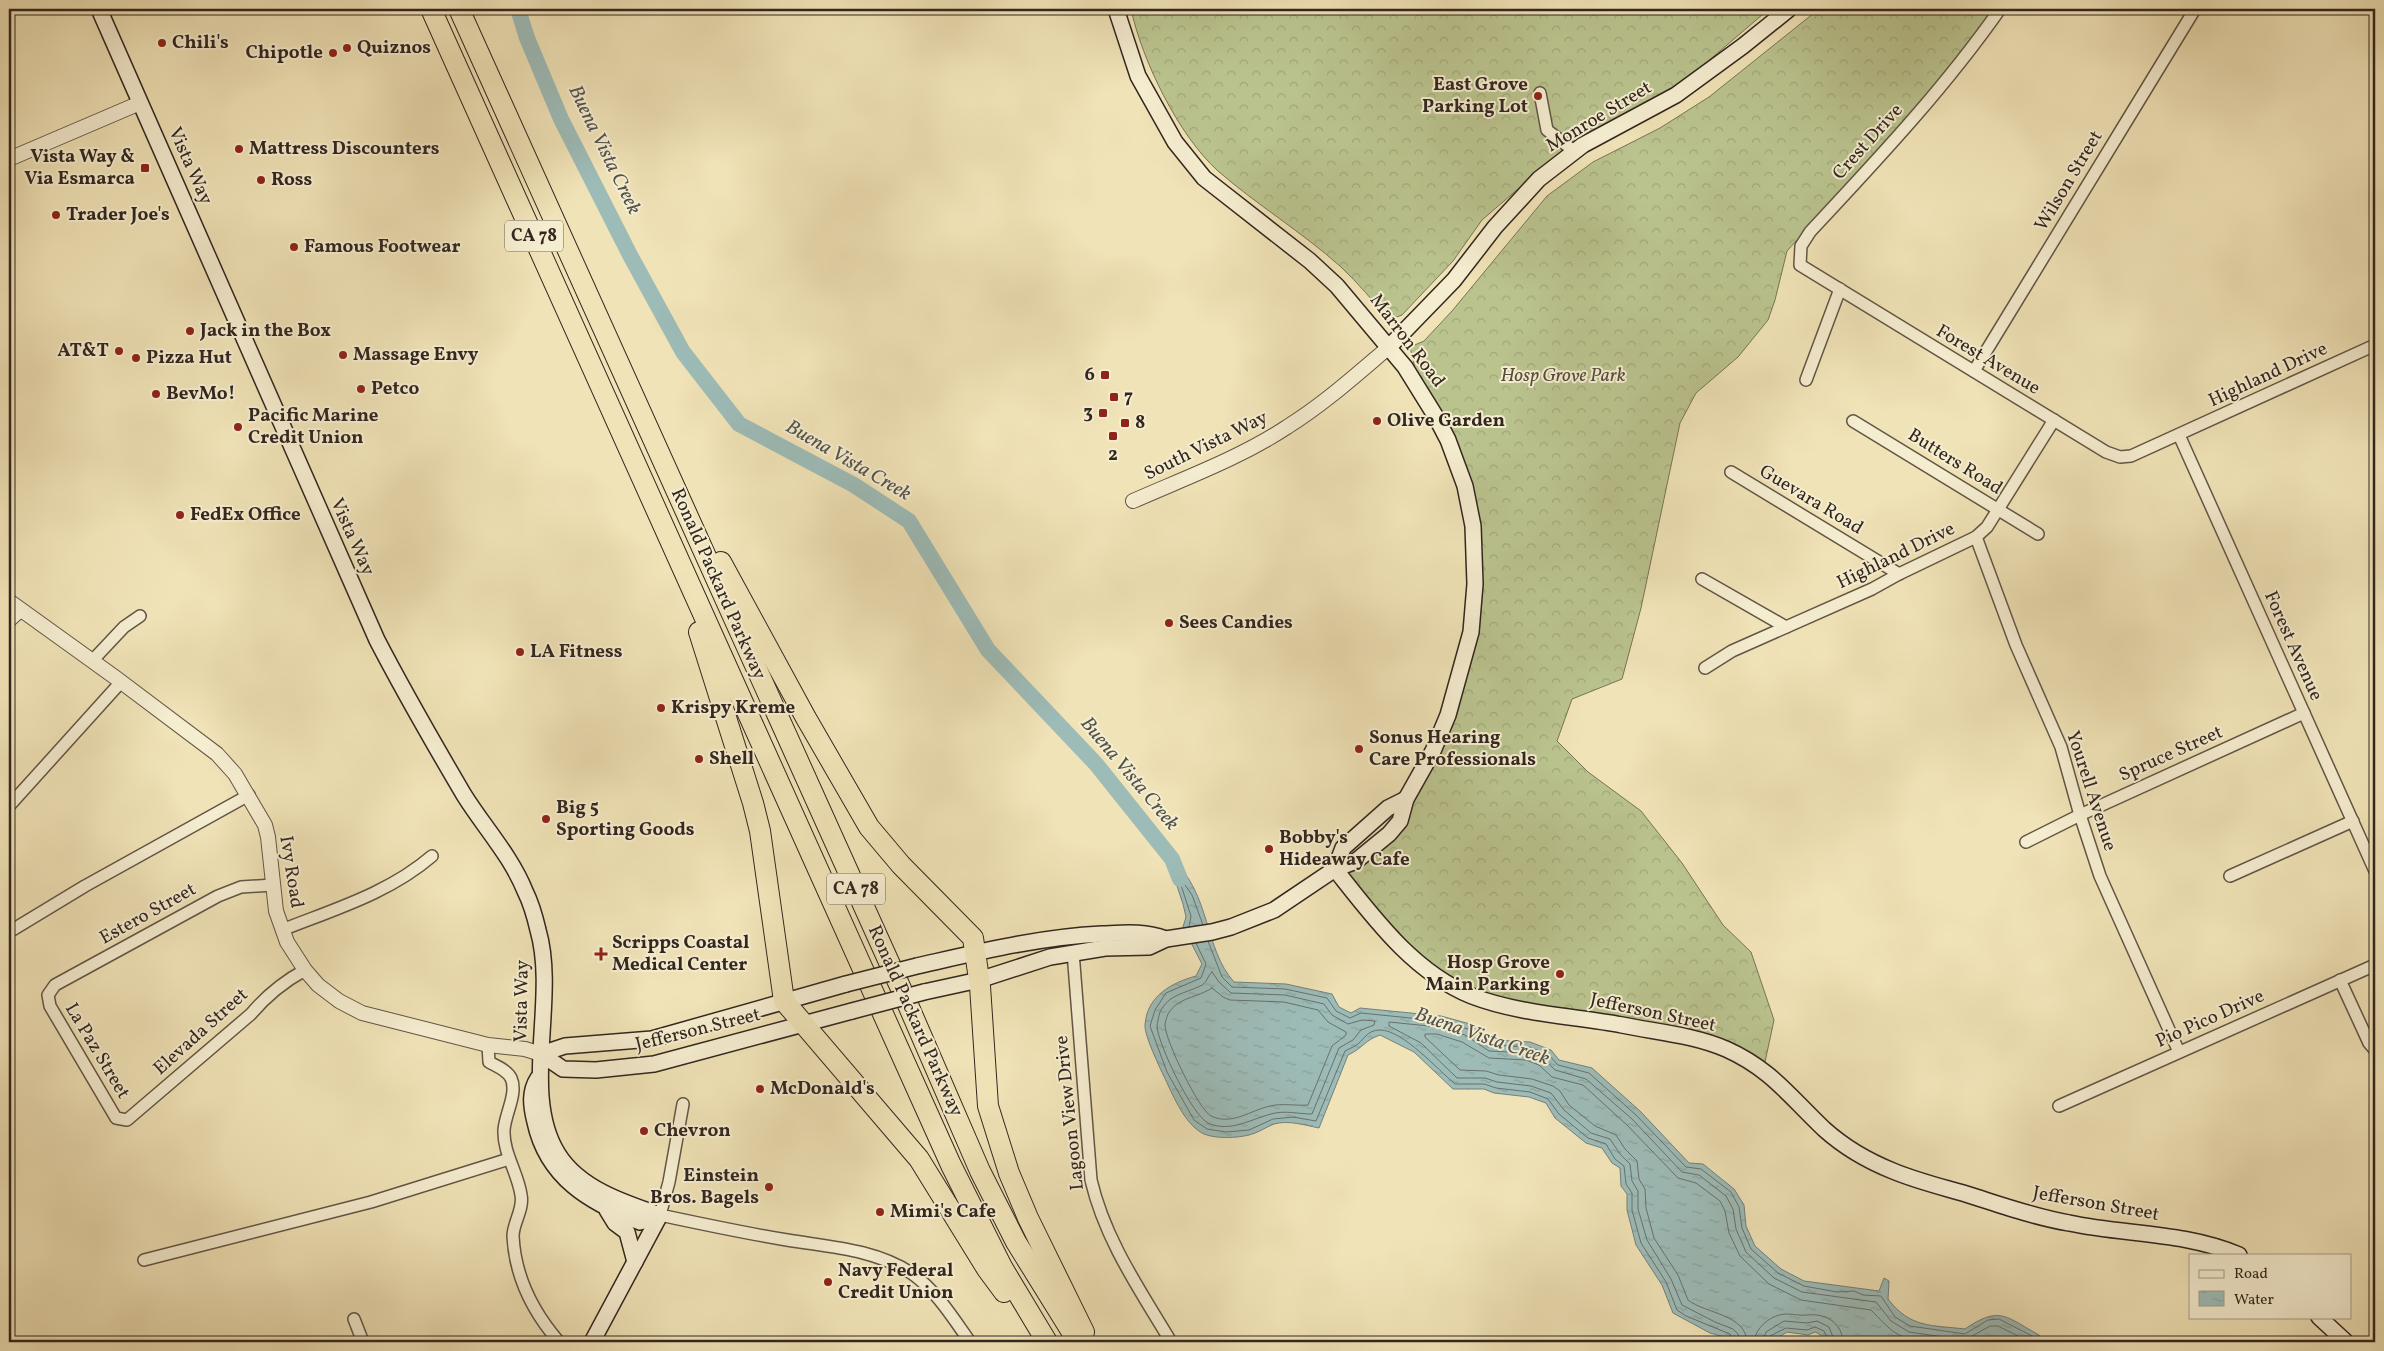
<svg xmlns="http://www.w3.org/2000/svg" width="2384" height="1351" viewBox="0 0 2384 1351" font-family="Vollkorn,serif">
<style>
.forest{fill:url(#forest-crowns);stroke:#767456}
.water{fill:url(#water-ripples);stroke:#72807b}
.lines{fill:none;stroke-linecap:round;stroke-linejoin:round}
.shore{stroke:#68716c;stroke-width:1}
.river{stroke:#9dbcb8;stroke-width:16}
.minor-casing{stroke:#625545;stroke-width:14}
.tertiary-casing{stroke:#625545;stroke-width:16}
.secondary-casing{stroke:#32261f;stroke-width:18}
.motorway-casing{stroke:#32261f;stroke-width:22}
.minor{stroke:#f5edd0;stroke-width:11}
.tertiary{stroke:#f5edd0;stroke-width:14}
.secondary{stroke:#f5edd0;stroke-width:15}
.motorway{stroke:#f0e3b7;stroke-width:20}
.secondary-bridge-casing{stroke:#32261f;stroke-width:18;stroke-linecap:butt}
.secondary-bridge{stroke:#f5edd0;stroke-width:15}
.poi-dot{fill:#8f2418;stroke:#f5edd0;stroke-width:2}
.labels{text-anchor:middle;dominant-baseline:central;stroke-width:4;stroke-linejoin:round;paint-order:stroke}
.shield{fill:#f5edd0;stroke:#6c6254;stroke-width:1}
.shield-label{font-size:18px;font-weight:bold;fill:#32261f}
.poi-label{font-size:19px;font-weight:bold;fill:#32261f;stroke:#f5edd0;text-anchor:start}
.street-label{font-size:19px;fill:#32261f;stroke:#f5edd0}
.park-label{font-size:19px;font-style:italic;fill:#544d3b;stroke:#f5edd0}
.water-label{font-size:20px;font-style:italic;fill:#52534d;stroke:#f5edd0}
</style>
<defs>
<pattern id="forest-crowns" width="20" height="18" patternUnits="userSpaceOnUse" patternTransform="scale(1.25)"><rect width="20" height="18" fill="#bac38e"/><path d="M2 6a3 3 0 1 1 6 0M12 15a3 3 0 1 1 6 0" fill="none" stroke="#a0a77a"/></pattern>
<pattern id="water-ripples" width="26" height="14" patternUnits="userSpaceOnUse" patternTransform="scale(1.25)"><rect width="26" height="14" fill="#9dbcb8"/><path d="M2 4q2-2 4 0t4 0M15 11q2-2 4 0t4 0" fill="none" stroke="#88a19e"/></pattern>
</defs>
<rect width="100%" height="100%" fill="#f0e3b7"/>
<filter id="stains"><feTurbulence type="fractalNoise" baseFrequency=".004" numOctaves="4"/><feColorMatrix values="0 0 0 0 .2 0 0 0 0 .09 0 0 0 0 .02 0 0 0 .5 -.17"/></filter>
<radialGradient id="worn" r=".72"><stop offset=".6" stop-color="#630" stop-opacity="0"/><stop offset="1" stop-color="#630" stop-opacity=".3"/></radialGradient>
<g class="forest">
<path d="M1131,9H1769L1665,98L1594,133L1555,157L1482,220L1453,261L1402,315L1389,320C1374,302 1358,283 1341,267C1302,232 1257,205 1218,171C1178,135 1142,60 1131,9Z"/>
<path d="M1819,9H1831L1841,12L1849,9H1870L1883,15L1888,9H1995L1907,119L1787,251L1775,300L1768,320L1738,357L1696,393L1680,423L1641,608L1622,679L1572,699L1557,741L1588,772L1641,811L1682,863L1723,925L1751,952L1774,1020L1765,1062L1728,1043L1506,1001L1465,987L1435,968L1406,946L1342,870L1398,818L1466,673L1475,519L1417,377L1410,347L1424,341L1452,311L1547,196L1593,162L1660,128L1709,97Z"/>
</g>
<path class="water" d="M1172,859C1211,894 1204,949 1234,982L1286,984L1332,994L1339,1007L1351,1013L1360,1008L1441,1016L1470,1024L1493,1040L1530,1042L1551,1050L1559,1060L1592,1068L1640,1111L1689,1163L1703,1164L1734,1189L1744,1205L1746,1226L1755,1246L1781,1269L1804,1281L1879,1291L1884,1278L1889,1281L1888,1299C1910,1328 1931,1325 1965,1329C2000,1305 2006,1317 2039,1335L2044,1340L2054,1338L2055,1342H1823L1821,1335L1815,1332L1808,1335L1787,1332L1771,1342H1729L1728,1338L1710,1333L1673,1313L1662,1285L1636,1245L1627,1210V1194L1621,1186L1620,1168L1612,1163L1602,1148L1586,1143L1555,1118L1546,1103L1529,1097L1494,1093L1484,1089H1453L1414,1052L1380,1035C1365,1040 1363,1048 1348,1055L1319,1128C1304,1125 1289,1120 1274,1124C1266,1127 1258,1133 1249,1135C1237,1138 1216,1139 1204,1134C1187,1126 1176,1102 1168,1085C1163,1074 1144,1036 1145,1025C1147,996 1171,983 1196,976L1202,964L1183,927L1186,917L1183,904L1170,865Z"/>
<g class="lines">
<g class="shore">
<path d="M1189,927L1191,916L1181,885L1183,882L1192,895L1203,925"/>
<path d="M1208,941L1222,977L1232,987L1285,989L1327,998L1336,1011L1350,1018L1361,1013L1440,1021L1468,1029L1492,1045L1529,1047L1548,1054L1558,1065L1589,1073L1636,1115L1686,1167L1701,1169L1731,1192L1739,1207L1742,1228L1751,1249L1778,1273L1804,1286L1837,1292L1854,1291L1863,1295L1881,1296L1895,1317L1910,1326L1965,1334L1988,1320L1999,1319L2036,1338L2039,1342"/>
<path d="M1196,943L1206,964L1201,978L1166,993L1155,1010L1150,1026L1167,1072L1194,1120L1207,1129L1226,1132L1249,1130L1273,1119L1293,1117L1316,1121L1345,1051C1348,1049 1352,1048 1355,1046C1364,1041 1366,1030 1380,1030C1403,1030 1438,1070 1455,1084H1484L1496,1088L1530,1092L1548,1099L1559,1114L1588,1138L1606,1144L1615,1159L1624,1166L1626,1184L1632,1193V1210L1641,1243L1666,1282L1677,1310L1686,1316L1730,1334L1733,1342"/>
<path d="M1212,972L1219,982L1231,993L1285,995L1324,1004L1332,1015L1348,1024L1362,1020L1375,1021L1374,1025L1361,1030L1353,1040L1339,1048L1312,1114C1298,1114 1285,1110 1271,1114C1251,1119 1230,1133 1208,1123C1192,1115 1159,1046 1157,1027C1157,1023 1159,1016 1160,1012C1169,994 1184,994 1200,986C1207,984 1207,976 1212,972Z"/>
<path d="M1212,988L1223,997L1230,1000L1284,1002L1318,1010L1328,1022L1346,1032V1035L1332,1046L1308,1105C1295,1106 1283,1103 1270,1106C1251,1110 1232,1126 1211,1116C1199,1110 1165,1040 1165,1025C1165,1022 1167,1017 1168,1014C1178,997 1197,998 1212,988Z"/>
<path d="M1740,1342L1738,1334L1733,1329L1715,1322L1682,1305L1671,1279L1647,1240L1638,1209V1191L1632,1181L1630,1164L1620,1154L1610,1139L1591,1133L1564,1110L1551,1093L1531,1086L1497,1082L1485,1078H1457L1421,1043L1389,1026V1022L1439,1027L1465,1035L1489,1051L1528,1053L1544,1059L1555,1070L1586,1079L1632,1119L1682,1172L1699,1175L1726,1196L1733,1209L1736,1229L1746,1252L1774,1278L1802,1292L1876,1302L1891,1321L1909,1332L1965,1340L1990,1326H1998L2030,1342"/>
<path d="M1747,1342C1746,1314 1706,1314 1688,1300L1678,1275L1654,1238L1646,1208L1645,1189L1639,1179L1637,1161L1625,1149L1616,1135L1595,1126L1569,1105L1560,1091L1553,1086L1532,1079L1499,1075L1486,1071L1460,1070L1425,1037V1034H1437L1462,1042L1489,1058L1526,1060L1539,1065L1552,1077L1583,1085L1627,1125L1678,1178L1696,1183L1720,1201L1725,1211L1729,1233L1740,1256L1769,1284L1801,1300L1871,1310C1890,1329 1893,1336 1921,1342"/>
<path d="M1754,1342C1755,1327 1772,1314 1787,1314C1794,1314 1801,1316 1807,1315C1825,1313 1842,1322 1843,1342"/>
<path d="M1762,1342L1766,1332L1784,1321L1807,1323L1817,1321L1829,1327L1835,1342"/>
<path d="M1768,1342L1770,1336L1786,1328L1807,1330L1815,1327L1824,1331L1829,1342"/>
</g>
<path class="river" d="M518,9L527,38L561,119L631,257L683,352L739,424L854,485L909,521L988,650L1096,764L1172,859L1180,879"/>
<defs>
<g id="minor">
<path d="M2000,9C1944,89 1877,160 1810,232L1801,246L1800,265L2106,452L2120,457L2131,456L2375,345"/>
<path d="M1540,93L1547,130L1574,151"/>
<path d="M1974,371L2195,9"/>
<path d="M1806,380L1840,289"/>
<path d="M1853,421L2038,534"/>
<path d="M2179,435L2375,871"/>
<path d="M1731,472L1899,574"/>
<path d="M1976,537L2016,645L2061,747L2080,815L2100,876L2179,1052"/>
<path d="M1702,579L1786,627"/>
<path d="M92,661L124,627L140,616"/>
<path d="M1705,668L1732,651L1872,589L1899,574L1976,537L1987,527L2054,420"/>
<path d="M9,806L121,682"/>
<path d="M2026,842L2080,815L2304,713"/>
<path d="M2230,876L2353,821"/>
<path d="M273,885L241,887L218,896L55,985L48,995L50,1006L116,1118L127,1120L251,1014C267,995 283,982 305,970"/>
<path d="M282,930C335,909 389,893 432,856"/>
<path d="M9,932L85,886L249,795"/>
<path d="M1073,952L1091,1180C1105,1240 1140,1290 1171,1342"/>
<path d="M2340,980L2369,1043L2375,1050"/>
<path d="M488,1045L489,1062C496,1066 507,1070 511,1078C518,1093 505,1114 504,1130C503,1153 518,1173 521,1195C524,1209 513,1223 513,1236C515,1277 533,1312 559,1342"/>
<path d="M683,1104L669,1182L660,1215C702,1224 744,1233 787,1240C829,1247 874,1249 911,1273C936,1290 953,1318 970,1342"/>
<path d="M2059,1106L2375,965"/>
<path d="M144,1260L371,1202L509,1159"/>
<path d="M354,1319L363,1342"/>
</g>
<g id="tertiary">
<path d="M9,159L140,103"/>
<path d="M1133,501C1185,478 1240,458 1287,427C1324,404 1356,375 1389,347"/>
<path d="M9,601L116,678L217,754L235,774L265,825L268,837L276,911L287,942L305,970L318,985L339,1001L362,1013L488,1045L525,1049L541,1054"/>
<path d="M9,620L20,610"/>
</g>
<g id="secondary">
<path d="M99,9L377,640C404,692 434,744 464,795C484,827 511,856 525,891C531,903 535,917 538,930C558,999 520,1094 558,1154C579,1188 624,1203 660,1215"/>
<path d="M1389,347L1454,280L1495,227L1539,179L1583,145L1676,95L1743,46L1789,9"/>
<path d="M1335,869C1373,917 1413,972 1472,996C1519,1014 1573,1016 1622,1025C1656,1032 1694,1035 1726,1049C1771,1069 1790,1097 1824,1129C1844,1147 1868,1161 1893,1171C1917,1181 1942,1187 1966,1194C2001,1205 2034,1217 2069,1223C2126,1235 2185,1232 2239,1255"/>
<path d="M1335,869L1343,848L1388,808L1406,799"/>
<path d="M917,966C979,952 1039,937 1102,934C1126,933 1143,931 1166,939"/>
<path d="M924,992L979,980L1050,957L1105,948L1149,947L1166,939L1212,932L1231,927L1274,910L1335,869L1356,861L1389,834L1400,821L1406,799L1433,751L1448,715L1471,632L1475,584L1473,526L1465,486L1448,440L1436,417L1405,367L1337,286L1310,261L1204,178L1175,142L1138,76L1116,9"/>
<path d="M541,1054L563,1069L596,1070L654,1064L852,1011"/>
<path d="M541,1054L565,1046L652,1039L846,984"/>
<path d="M538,1078C529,1092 531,1106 535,1122C547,1178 590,1203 640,1222L660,1215"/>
<path d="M607,1210L615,1223L627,1232L635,1262"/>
<path d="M2319,1317L2346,1342"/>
<path d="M592,1342L660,1215"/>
</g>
<g id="motorway">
<path d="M431,9L951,1165L1002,1267L1047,1342"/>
<path d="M459,9L902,991L980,1171L1016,1242L1078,1342"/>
<path d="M721,562L806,718L869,827L901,865L973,938L980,986L988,1106L1009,1173L1028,1218L1084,1332"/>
<path d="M699,632L753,803L760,831L784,1001L919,1159L987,1269L1004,1292"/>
</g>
</defs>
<use href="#minor" class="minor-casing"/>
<use href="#tertiary" class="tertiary-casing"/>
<use href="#secondary" class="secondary-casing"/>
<use href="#motorway" class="motorway-casing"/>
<use href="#minor" class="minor"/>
<use href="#tertiary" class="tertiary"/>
<use href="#secondary" class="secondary"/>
<use href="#motorway" class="motorway"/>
<defs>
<g id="secondary-bridge">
<path d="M846,984L917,966"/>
<path d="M852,1011L924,992"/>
</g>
</defs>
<use href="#secondary-bridge" class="secondary-bridge-casing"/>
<use href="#secondary-bridge" class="secondary-bridge"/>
</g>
<g class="poi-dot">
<circle cx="162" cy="43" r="5"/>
<circle cx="347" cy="48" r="5"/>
<circle cx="333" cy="53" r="5"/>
<circle cx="1538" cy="96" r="5"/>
<circle cx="239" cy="149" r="5"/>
<rect x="140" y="163" width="10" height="10" rx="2.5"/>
<circle cx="261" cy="180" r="5"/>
<circle cx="56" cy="215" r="5"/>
<circle cx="294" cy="247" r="5"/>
<circle cx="190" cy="331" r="5"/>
<circle cx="119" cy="351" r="5"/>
<circle cx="343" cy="355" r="5"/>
<circle cx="136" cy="358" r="5"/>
<rect x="1100" y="370" width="10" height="10" rx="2.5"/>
<circle cx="361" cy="389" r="5"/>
<circle cx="156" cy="394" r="5"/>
<rect x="1109" y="392" width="10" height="10" rx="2.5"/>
<rect x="1098" y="408" width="10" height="10" rx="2.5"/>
<circle cx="1377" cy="421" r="5"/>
<rect x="1120" y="418" width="10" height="10" rx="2.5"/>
<circle cx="238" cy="427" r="5"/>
<rect x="1108" y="431" width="10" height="10" rx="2.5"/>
<circle cx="180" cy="515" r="5"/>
<circle cx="1169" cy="623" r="5"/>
<circle cx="520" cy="652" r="5"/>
<circle cx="661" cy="708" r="5"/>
<circle cx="1359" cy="749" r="5"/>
<circle cx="699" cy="759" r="5"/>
<circle cx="546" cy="819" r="5"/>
<circle cx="1269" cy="849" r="5"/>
<path d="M598.5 946.5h5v5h5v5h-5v5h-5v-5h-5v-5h5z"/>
<circle cx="1560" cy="974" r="5"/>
<circle cx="760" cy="1089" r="5"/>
<circle cx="644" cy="1131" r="5"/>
<circle cx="769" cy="1187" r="5"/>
<circle cx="880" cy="1212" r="5"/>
<circle cx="828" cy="1282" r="5"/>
</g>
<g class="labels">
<g class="shield">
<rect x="505" y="220.5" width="58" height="31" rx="4"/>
<rect x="827" y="873.5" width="58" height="31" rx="4"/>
</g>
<g class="shield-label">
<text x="534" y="236">CA 78</text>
<text x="856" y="889">CA 78</text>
</g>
<g class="poi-label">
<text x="172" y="43">Chili's</text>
<text x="357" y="48">Quiznos</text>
<text x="323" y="53" text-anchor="end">Chipotle</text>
<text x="1528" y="85" text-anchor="end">East Grove<tspan x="1528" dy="22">Parking Lot</tspan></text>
<text x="249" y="149">Mattress Discounters</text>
<text x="135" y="157" text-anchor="end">Vista Way &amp;<tspan x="135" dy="22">Via Esmarca</tspan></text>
<text x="271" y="180">Ross</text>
<text x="66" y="215">Trader Joe's</text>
<text x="304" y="247">Famous Footwear</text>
<text x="200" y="331">Jack in the Box</text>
<text x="109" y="351" text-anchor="end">AT&amp;T</text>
<text x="353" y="355">Massage Envy</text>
<text x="146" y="358">Pizza Hut</text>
<text x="1095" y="375" text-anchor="end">6</text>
<text x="371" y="389">Petco</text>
<text x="166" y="394">BevMo!</text>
<text x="1124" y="397">7</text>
<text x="1093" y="413" text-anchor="end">3</text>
<text x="248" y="416">Pacific Marine<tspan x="248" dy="22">Credit Union</tspan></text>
<text x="1387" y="421">Olive Garden</text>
<text x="1135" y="423">8</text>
<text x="1113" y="455" text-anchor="middle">2</text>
<text x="190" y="515">FedEx Office</text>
<text x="1179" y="623">Sees Candies</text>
<text x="530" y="652">LA Fitness</text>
<text x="671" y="708">Krispy Kreme</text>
<text x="1369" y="738">Sonus Hearing<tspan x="1369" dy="22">Care Professionals</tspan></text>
<text x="709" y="759">Shell</text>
<text x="556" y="808">Big 5<tspan x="556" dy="22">Sporting Goods</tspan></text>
<text x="1279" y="838">Bobby's<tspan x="1279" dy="22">Hideaway Cafe</tspan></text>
<text x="612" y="943">Scripps Coastal<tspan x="612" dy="22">Medical Center</tspan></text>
<text x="1550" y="963" text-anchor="end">Hosp Grove<tspan x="1550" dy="22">Main Parking</tspan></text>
<text x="770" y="1089">McDonald's</text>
<text x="654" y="1131">Chevron</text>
<text x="759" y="1176" text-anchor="end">Einstein<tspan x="759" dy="22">Bros. Bagels</tspan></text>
<text x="890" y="1212">Mimi's Cafe</text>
<text x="838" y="1271">Navy Federal<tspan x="838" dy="22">Credit Union</tspan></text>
</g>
<g class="street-label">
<text transform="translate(1599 117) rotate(-31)">Monroe Street</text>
<text transform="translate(1868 142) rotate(-48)">Crest Drive</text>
<text transform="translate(190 166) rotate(66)">Vista Way</text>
<text transform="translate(2069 181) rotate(-59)">Wilson Street</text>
<text transform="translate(1407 341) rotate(53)">Marron Road</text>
<text transform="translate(1988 360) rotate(31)">Forest Avenue</text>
<text transform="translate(2268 375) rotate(-25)">Highland Drive</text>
<text transform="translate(1206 446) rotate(-26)">South Vista Way</text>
<text transform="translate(1955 462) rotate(32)">Butters Road</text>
<text transform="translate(1811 500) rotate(31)">Guevara Road</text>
<text transform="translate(352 537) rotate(66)">Vista Way</text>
<text transform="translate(1896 556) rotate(-26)">Highland Drive</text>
<text transform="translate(718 584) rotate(66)">Ronald Packard Parkway</text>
<text transform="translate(2293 646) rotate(66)">Forest Avenue</text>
<text transform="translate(2171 754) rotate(-24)">Spruce Street</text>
<text transform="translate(2091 791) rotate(72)">Yourell Avenue</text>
<text transform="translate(291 872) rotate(81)">Ivy Road</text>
<text transform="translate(148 914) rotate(-29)">Estero Street</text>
<text transform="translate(522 1001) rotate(-89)">Vista Way</text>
<text transform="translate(1653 1013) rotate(12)">Jefferson Street</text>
<text transform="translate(2210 1019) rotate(-24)">Pio Pico Drive</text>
<text transform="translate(915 1021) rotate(66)">Ronald Packard Parkway</text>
<text transform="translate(698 1030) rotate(-14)">Jefferson Street</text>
<text transform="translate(201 1032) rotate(-42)">Elevada Street</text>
<text transform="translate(97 1051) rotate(59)">La Paz Street</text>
<text transform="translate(1070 1113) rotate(-96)">Lagoon View Drive</text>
<text transform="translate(2096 1204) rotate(10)">Jefferson Street</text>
</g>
<g class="park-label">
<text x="1563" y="376">Hosp Grove Park</text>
</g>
<g class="water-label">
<text transform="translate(604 150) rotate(64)">Buena Vista Creek</text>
<text transform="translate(848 461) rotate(30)">Buena Vista Creek</text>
<text transform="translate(1129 774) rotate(50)">Buena Vista Creek</text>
<text transform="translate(1482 1037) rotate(19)">Buena Vista Creek</text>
</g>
</g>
<rect width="2384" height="1351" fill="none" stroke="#f0e3b7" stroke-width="30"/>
<rect x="10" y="10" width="2364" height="1331" fill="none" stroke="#32261f" stroke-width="2.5"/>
<rect x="15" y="15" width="2354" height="1321" fill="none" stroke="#32261f"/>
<rect x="2189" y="1254" width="162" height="65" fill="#f5edd0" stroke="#a79d89"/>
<rect x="2199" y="1270" width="25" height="8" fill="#f5edd0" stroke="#a79d89"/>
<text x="2234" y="1278" font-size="15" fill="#32261f">Road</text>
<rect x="2199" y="1291" width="25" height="15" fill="url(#water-ripples)" stroke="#a79d89"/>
<text x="2234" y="1304" font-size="15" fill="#32261f">Water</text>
<rect width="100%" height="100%" filter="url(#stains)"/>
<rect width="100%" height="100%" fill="url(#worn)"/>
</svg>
